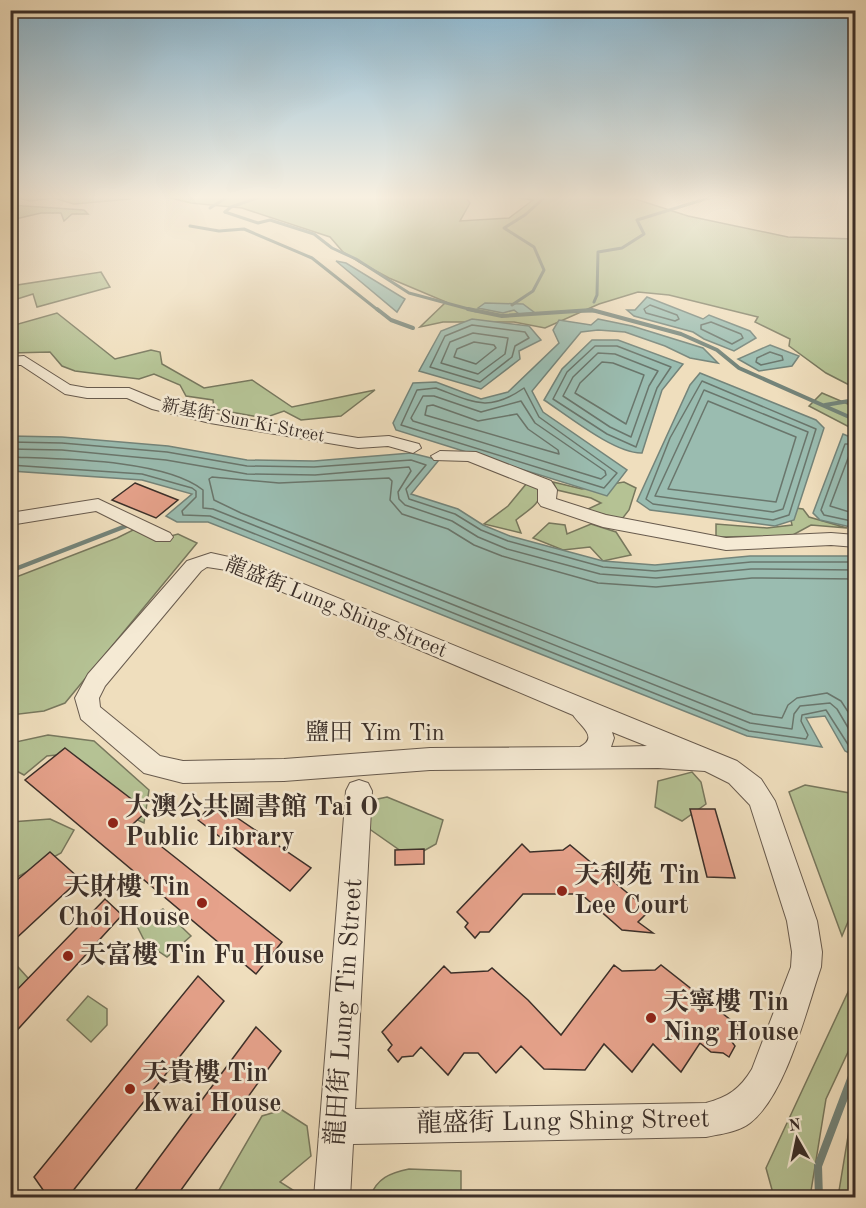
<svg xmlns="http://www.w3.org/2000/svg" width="866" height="1208" viewBox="0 0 866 1208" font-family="'Old Standard TT','Noto Serif SC',serif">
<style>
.green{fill:#b5c294;stroke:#78785e;stroke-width:1.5}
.water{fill:#9abcb0;stroke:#74847a;stroke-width:1.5}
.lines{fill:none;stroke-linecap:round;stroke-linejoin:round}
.shore{stroke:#6a766c;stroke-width:1.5}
.stream-far3{stroke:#74847a;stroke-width:3}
.stream-far2{stroke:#74847a;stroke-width:4}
.stream-far1{stroke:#74847a;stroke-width:4.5}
.stream{stroke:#74847a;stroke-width:8}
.building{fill:#e6a28b;stroke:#3b2f29;stroke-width:1.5}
.minor-casing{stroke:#685b4e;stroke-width:2}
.minor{fill:#f5ead4;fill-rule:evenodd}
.poi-dot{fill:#8f2418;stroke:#f5ead4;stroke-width:2}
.labels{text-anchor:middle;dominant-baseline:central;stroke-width:5;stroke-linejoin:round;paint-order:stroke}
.far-street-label{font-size:18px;fill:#3b2f29;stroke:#f5ead4}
.street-label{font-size:21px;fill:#3b2f29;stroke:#f5ead4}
.quarter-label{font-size:24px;fill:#3b2f29;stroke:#f5ead4}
.near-poi-label{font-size:26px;font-weight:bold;fill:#3b2f29;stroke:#f5ead4;text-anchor:start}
.near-street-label{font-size:26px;fill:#3b2f29;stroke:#f5ead4}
</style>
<rect width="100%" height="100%" fill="#efdebd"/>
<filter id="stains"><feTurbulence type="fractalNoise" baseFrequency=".00333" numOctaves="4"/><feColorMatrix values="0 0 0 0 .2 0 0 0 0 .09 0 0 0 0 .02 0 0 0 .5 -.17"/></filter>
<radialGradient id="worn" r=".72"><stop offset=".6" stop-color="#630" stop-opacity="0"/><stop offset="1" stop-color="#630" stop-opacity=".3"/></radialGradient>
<g class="green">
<path d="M11,196H134L130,199L74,204L54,198L30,201Z"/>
<path d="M163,196H465L470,203L460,221L509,218L533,200L519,198L626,196L688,216L788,237L855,239V388L826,373L789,346L790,339L755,322L758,317L669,295L638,292L599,304L545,328L514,322H443L420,327L446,302L389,278L361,263L343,252L330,237L242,208L191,203Z"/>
<path d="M10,205L84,210L88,214H72L64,221L61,213H41L11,220Z"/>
<path d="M101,272L110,287L37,307L33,294L11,301V286Z"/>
<path d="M57,313L115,359L151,350L160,352L162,364L204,388L252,380L292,407L375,390L341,416L301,420L284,411L264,418L214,409L213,400L186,396L180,385L154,374L139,379L75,371L62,366L50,352L11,353V326Z"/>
<path d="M822,393L855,407V430L809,406Z"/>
<path d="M553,482L582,489L624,482L636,488L629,510L622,519L586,510L601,503L591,498L557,490Z"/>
<path d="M527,483L542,489C541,504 527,511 516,520L521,533L484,524L508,506Z"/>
<path d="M788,507L803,509L809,517L847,528L811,525L791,536L716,537V524L767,528L792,525Z"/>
<path d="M549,523L565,525L567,534L591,524L616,532L631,555L603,561L590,547L563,550L533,538Z"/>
<path d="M135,529L160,539L178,534L197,543L65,703L44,711L11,715V579L117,538Z"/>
<path d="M48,735L94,741L149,790L144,823L124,814L66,754L47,756L24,775L11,768V743Z"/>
<path d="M692,772L701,782L706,804L682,821L655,807L658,781Z"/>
<path d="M805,785L855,794V905L842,936L789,792Z"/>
<path d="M387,797L443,820L436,844L411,858L368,828L373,800Z"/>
<path d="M50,819L74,830L61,853L12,880L11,822Z"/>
<path d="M163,909L191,936L167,957L145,942L136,924Z"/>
<path d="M10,958L36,987L10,1012Z"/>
<path d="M855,977V1037L826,1099L810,1197H774L766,1168Z"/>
<path d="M88,996L107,1009V1025L91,1042L67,1020Z"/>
<path d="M855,1097V1197H838L854,1100Z"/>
<path d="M282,1110L307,1126L311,1156L280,1182L296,1192V1197H215L262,1116Z"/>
<path d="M409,1169L461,1171V1197H370C377,1178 390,1173 409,1169Z"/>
</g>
<g class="water">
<path d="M336,261L346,263L405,299L397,312Z"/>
<path d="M647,297L703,319L709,315L750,331L756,338L734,351L704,339L693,332L634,316L627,310H635Z"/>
<path d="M485,303L523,304L535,313L519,314L514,310L503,313L478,308Z"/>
<path d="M472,319L529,326L541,340L519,351L520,359L481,389L419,371L441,331Z"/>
<path d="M598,319L632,326L703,348L718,363L690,358L665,346L625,332L598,330L581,332L532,391L543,412L627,470L607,496L396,430L393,423L413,383L436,382L481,399L508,392L559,343L553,330L559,320L591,325Z"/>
<path d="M592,340H618L683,364L662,390L642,453C615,454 567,415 544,400L562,369Z"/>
<path d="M770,345L799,356L792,366L759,371L738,359Z"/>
<path d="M700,373L816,420L824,428L794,520L775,526L650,510L637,501L690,385Z"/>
<path d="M843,434L855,439V528L820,520L813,513Z"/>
<path d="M10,436L62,437L168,446L247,460L314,461L411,453L439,460L411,494L458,509L483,525L510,536L603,561L655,565L750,556H855V756L845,751L825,716L806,718L822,747L747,736L208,522H177L166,516L192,494L142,480L11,471Z"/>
</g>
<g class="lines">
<g class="shore">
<path d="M650,305L677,315L679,319L675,321L646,313L644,309Z"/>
<path d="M711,322L741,334L743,338L732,344L701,329V325Z"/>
<path d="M472,325L525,332L529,338L515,346L512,357L480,382L430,367L445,336Z"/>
<path d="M473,333L508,338L505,354L478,374L441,363L450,342Z"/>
<path d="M474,342L494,345L496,348L476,364L454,357L457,349Z"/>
<path d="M595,346H617L671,367L657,388L636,447L607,434L553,399L567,372Z"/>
<path d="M770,352L782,356L783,360L761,365L756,362L757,358Z"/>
<path d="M598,353L615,354L658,371L649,386L631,437L610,427L563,396L573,377Z"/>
<path d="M602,362L613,363L644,375L626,424L575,393L580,383Z"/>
<path d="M702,381L816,429L789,515L773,520L653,504L646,499L670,438Z"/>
<path d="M436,388C473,402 488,413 524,388L539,417L617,473L604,488L401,425L417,390Z"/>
<path d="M704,390L808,432L783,509L773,512L655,496Z"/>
<path d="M423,396H434L481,412L521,401L535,423L605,471L606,475L601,479L413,421L411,418Z"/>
<path d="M708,401L796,437L776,502L668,489Z"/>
<path d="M433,405L478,421L517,414L528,429L558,450L559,454L425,415L427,406Z"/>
<path d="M10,442L62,443L167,452L247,466L314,467L411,460L426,465L406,489L409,499L455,514L481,530L508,541L603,567L655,571L751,562H856"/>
<path d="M856,444H845L821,510L824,515L856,522"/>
<path d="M10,449L62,450L166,460L247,474L315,475L409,467L411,471L398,492L399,499L405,505L452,521L478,537L507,549L600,574L656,578L751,569L856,570"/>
<path d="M856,451L850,453L830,506L856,514"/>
<path d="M10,457C60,459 164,459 203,490V508L213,509L750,723L792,729L794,714L800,706L830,703L837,709L856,741"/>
<path d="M10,465L142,474L192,488L196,491V497L182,511L183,515L210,516L749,731L806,739L808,735L801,721L802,715L826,710L849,746L856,750"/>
<path d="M856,579L752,578L656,587L598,583L502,556L474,545L448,529L402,514L390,500L392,481L389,478L279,483L212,477L209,479L214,500L241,513L753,714L782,718L788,705L797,698L827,693L841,701L856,724"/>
</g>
<g class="stream-far3">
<path d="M210,208L229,196"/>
<path d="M225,212L258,223L270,220L314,234L332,248L356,259L409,293L476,311"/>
<path d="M225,212L231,207L263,196"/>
<path d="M190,226L219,231L244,229L312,258L379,311"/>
<path d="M594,302L597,295L598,252L622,248L644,234L637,220L715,196"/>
<path d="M512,305L533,291L544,270L534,247L504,228L525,215L546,196"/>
<path d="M583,311H594"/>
</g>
<g class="stream-far2">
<path d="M377,309L391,320L413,328"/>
<path d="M468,309L502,316L592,310L681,334L717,350L739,368L856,420"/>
<path d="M825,405L849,401L856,390"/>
</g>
<path class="stream-far1" d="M10,571L126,526"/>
<path class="stream" d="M819,1198L818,1166L856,1066"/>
</g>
<g class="building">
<path d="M135,483L178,500L156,518L112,500Z"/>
<path d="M65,748L147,811L133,824L282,942L256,974L25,780Z"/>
<path d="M214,802L311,868L290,891L198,820Z"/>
<path d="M690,809H715L735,878L707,877Z"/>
<path d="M522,844L530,852L563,850L570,845L649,911L638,922L653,933L622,930L581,894H523L489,932H480L475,938L465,927L468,923L457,912Z"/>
<path d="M424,849V864L395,865V850Z"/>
<path d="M50,852L80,879L10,944V886Z"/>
<path d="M105,899L122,915L10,1038V997Z"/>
<path d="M614,965L622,971L655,970L661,965L741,1028L732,1042L735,1046L729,1057L723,1053L711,1052L700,1043L681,1072L653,1044L632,1072L604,1044L585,1070L544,1069L521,1046L496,1073L478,1053H464L448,1075L421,1047L413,1056L402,1057L398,1062L388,1050L392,1045L382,1032L444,966L451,973L488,971L492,968L528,1000L561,1035Z"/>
<path d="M198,976L224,1001L68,1197H48L34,1177Z"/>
<path d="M256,1027L281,1051L176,1197H130Z"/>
</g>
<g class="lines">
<defs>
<g id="minor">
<path d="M24,356L70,385L87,388H129L163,402L210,413L358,438L389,436L419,444L421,448L413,453L388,446L358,448L210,423L152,409L127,398H87L65,394L21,365H10V357Z"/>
<path d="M440,451L476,452L551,481L557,490L556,499L606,515L726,538L831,533L856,535V547L831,545L726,550L603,527L541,506L538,502V489L468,461L434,460L431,456Z"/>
<path d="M98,499L170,533L173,537L170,541H156L96,511L10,525V513Z"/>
<path d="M211,553L247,561L737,761L761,779L775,801L817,921L822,952L821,967C806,1011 786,1095 750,1123C739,1132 720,1134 706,1137L353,1144L350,1198H314L346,791L350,783L359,780L368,783L372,791L355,1109L706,1103C728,1097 740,1089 752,1069L791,967L792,952L787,921L750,805L729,783L705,771L658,768L430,770L284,781L183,783L144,773L81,719L75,698L88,674L187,561ZM207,567L233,571L573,715C581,727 599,737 580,747L430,748L284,759L183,761L160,756L100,707L99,698L105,686L201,571ZM612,732L647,746L611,747L614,738Z"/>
</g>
</defs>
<use href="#minor" class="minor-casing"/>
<use href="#minor" class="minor"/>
</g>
<linearGradient id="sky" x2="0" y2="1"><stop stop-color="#89b7d2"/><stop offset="0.54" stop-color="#f8f0e1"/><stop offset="1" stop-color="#f8f0e1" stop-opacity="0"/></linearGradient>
<rect width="866" height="365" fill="url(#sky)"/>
<g class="poi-dot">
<circle cx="113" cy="823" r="6"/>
<circle cx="562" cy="891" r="6"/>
<circle cx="202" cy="903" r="6"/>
<circle cx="68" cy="956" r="6"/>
<circle cx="651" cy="1018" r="6"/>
<circle cx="130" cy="1089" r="6"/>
</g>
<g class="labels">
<g class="far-street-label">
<text transform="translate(243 421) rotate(11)">新基街 Sun Ki Street</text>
</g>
<g class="street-label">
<text transform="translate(336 608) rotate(22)">龍盛街 Lung Shing Street</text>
</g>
<g class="quarter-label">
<text x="375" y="734">鹽田 Yim Tin</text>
</g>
<g class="near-poi-label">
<text x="125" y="808">大澳公共圖書館 Tai O<tspan x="125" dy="30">Public Library</tspan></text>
<text x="574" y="876">天利苑 Tin<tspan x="574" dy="30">Lee Court</tspan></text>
<text x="190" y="888" text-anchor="end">天財樓 Tin<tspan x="190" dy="30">Choi House</tspan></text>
<text x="80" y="956">天富樓 Tin Fu House</text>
<text x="663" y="1003">天寧樓 Tin<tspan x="663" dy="30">Ning House</tspan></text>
<text x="142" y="1074">天貴樓 Tin<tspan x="142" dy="30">Kwai House</tspan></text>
</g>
<g class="near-street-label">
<text transform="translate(345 1012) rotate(-86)">龍田街 Lung Tin Street</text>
<text transform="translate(563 1122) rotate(-1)">龍盛街 Lung Shing Street</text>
</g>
</g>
<rect width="866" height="1208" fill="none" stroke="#efdebd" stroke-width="36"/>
<rect x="12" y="12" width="842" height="1184" fill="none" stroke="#3b2f29" stroke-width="3"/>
<rect x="18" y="18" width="830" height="1172" fill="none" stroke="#3b2f29" stroke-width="1.5"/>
<g transform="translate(797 1139) rotate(351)" stroke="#f5ead4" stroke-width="4.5" paint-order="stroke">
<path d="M0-4.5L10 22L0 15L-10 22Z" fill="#3b2f29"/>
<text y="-9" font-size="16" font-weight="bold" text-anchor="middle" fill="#3b2f29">N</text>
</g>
<rect width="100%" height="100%" filter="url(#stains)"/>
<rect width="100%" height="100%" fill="url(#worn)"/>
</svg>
